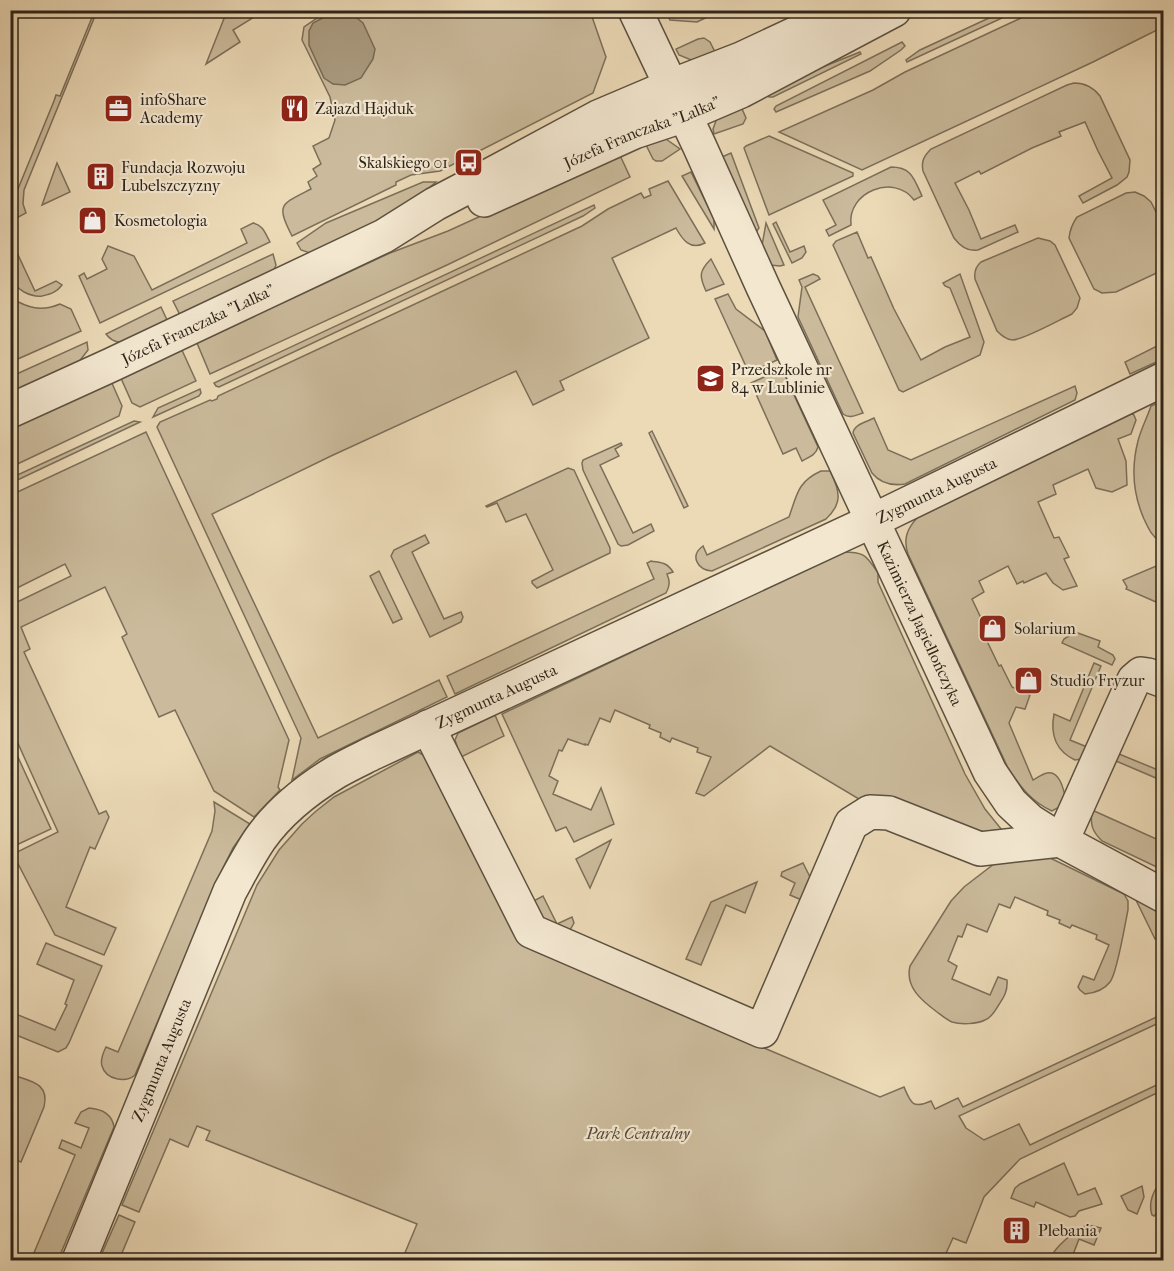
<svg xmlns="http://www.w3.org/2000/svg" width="1174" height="1271" viewBox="0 0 1174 1271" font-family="'IM FELL French Canon',serif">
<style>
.green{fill:#cbbb9c;stroke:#7c6f5a;stroke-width:1.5}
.water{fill:#ab9c81;stroke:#786c57;stroke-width:1.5}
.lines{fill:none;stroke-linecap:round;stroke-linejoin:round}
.minor-casing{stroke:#5c5140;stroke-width:36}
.minor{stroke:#f3e7d0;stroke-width:33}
.labels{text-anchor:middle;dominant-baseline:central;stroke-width:4.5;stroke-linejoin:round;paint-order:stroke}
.poi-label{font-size:16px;fill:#2c2318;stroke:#f3e7d0;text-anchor:start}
.street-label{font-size:16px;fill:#2c2318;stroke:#f3e7d0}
.park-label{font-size:16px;font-style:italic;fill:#544939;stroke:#f3e7d0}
</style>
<rect width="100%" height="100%" fill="#ecdab7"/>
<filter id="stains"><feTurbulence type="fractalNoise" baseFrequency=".00333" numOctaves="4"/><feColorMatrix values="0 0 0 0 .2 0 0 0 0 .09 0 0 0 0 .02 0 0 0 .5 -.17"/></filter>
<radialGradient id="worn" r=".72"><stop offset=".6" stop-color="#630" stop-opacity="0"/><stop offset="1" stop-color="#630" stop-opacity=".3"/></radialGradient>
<g class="green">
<path d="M95,10L97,11L24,190L23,204L26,213L11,221V206L54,101L56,95L60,96Z"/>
<path d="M329,10L590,11L606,57L593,93L440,171L411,175L396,182V185L292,236C276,204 280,205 311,189L308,182L317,176L313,169L321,164L313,146L329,138L335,120L330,97L302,40L304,27Z"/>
<path d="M227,11H242L245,15L252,11H264L233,30L240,42L206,64Z"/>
<path d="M666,11H720L697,22L670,20Z"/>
<path d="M1004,11H1017L907,62L906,60L920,50Z"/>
<path d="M1036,11H1152L1156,14L1160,22L1163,21V27L1093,62L862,170L779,132L873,90L905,72Z"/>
<path d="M704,38L710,42L717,56L696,62L679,55L676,49L698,39Z"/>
<path d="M902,42L905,46L901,50L870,71L776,112L774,109L776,106Z"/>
<path d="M860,52L861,54L773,97H769L765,90Z"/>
<path d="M1074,83C1085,83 1093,87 1100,96L1130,160L1129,172L1127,177L1117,185L1083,203L1079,196L1112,178L1098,151L1085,122L1059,132L1061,136L1032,148L981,174L979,171L955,183L969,210L981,239L1015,225L1018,232L978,250C967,252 960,246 954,238L923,171C921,161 924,156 931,149L1067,85Z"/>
<path d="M739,102L746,118L743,124L714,134L713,129L717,118Z"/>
<path d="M769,136L853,173V176L769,215L744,148L746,146Z"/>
<path d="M666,139L680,149L662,161H656L653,159L644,141Z"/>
<path d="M618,151L630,177L447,265L210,374L197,343L390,253L448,231L505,205Z"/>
<path d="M731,153L759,228L755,234L722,157Z"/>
<path d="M57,163L70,192L42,205Z"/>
<path d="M891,167C912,167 914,179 922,196L914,200C894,173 847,192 851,225L829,236L826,230L836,225L823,200Z"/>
<path d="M691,172L714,219V229L682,176Z"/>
<path d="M668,181L705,243C690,251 682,239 676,228L612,258L649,338L560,381L564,390L533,405L516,371L331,456L212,514L318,738L439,680L447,697L320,759L292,780L301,738L157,427L160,422L210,400L212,401L217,399L218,396L582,226L608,209L641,193L644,198L651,195L649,189Z"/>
<path d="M423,182H436L410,204L390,217L310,253L301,250L297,243L326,223Z"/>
<path d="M1135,192L1144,196L1151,202L1163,226V270L1116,292L1102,293L1094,289L1069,238C1070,229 1072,224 1077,217L1126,193Z"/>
<path d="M594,205L595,208L583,216L219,387L216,386L214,383Z"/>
<path d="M776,222L790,252L804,246L806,252L802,258L792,263L773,224Z"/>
<path d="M253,223C263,225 265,233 270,242L100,323L79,276L84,273L87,279L107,269L102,259L108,246L134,256L152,290L247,243L241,229Z"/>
<path d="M766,223L784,265L780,266L770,265L761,251Z"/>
<path d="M857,232L868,258L871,257L894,309L921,360L945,347L970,337L950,288L945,286L943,283L960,274L984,342L980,355L903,392L899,390L833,245L836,241Z"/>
<path d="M1038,238L1050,241L1055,245L1080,298L1077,308L1072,314C1059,320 1025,339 1013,340C1006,340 1001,335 997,331L975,279C974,272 975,267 981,262Z"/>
<path d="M11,240L35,291L56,281L62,285C57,292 51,294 42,296C36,297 30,295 24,292C6,283 10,257 11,240Z"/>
<path d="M273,254L276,265L274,270L180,315L173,301Z"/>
<path d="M711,259L724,284L706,291C699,276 699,271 711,259Z"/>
<path d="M813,274L818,276L820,279L805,287L863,413C856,415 850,419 843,414L798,317L802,287L799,280Z"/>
<path d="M728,294L736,309L765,331L777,360L749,373L715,299Z"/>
<path d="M11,298C28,308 41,312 60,304L71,309L81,331L11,362Z"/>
<path d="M161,307L167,320C158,325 127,343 118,342C113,341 109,338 106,334Z"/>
<path d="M87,342L88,350L78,363L11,395L10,377Z"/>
<path d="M1163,343V359L1130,374L1125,362Z"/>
<path d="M181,348L196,381L140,407L132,403L120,376Z"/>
<path d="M782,369L818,447C816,455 809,457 802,461L796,448L783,454L751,383Z"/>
<path d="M111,381L122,406L119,416L11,467L10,428Z"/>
<path d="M1075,386L1077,393L1075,400L905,484C892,486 880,483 872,473L853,433C854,424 867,422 874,418L888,450L911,460Z"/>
<path d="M200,389L201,393L199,396L153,417L158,408Z"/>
<path d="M1163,401V544C1153,538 1149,530 1144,519C1133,494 1131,468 1138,441C1141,429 1147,418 1151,406Z"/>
<path d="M1133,413L1136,420L1131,434L1118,439L1126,461L1127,485L1112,492L1096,488L1088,469L1053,485L1056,494L1038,502L1054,538L1059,537L1069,557L1064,559L1077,586L1063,590L1053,583L1046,573L1024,583L1023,581L1017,584L1008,566L979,581L984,592L972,599L990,637L986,639L999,666L1001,665L1012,687L1030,695L1025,709L1016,707L1009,723L1033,780C1037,778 1042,774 1047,773C1060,770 1064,791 1066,800L1061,806L1052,811C1032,802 1020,787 1008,768L908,554C903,539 907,529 917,518Z"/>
<path d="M134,421L140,422L11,483V478Z"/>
<path d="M652,431L688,506L684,508L649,433Z"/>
<path d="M146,432L289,740L278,787L280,790L254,817L214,791L175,710L159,717L122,637L127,634L105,587L21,627L30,649L24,652L99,814L106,811L109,817L95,849L90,847L66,907L116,928L104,955L55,935L13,854L58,832L11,728V605L71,576L65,564L11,591V495Z"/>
<path d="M621,443L622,445L615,449L619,456L600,465L633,533L651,524L654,531L628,545L621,546L618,544L583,470L582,463L583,460Z"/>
<path d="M568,468L574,470L610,548V553L537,588L532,583V581L553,570L526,514L506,522L497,503L487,507L486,506Z"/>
<path d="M821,471H830C840,491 843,503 826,519L712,571C698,570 689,556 703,546L707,555L789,517C797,495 797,482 821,471Z"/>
<path d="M425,535L429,543L412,552L444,619L461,612L463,617L461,622L430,637L391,556L394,550Z"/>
<path d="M842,552C865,552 866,555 878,573V582L965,774L985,809L1010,840L869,805L770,746L704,796L696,793L711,757L697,752L698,748L672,738L670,742L660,737L661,733L649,728L650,725L615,710L610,722L600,718L588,745L585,744V745L568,739L562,751L559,750L549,776L558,781L553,794L591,810L601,788L614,824L574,842L566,827L556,831L502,714Z"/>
<path d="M651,561C661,563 667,562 673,572L667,574C670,581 670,586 666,593L455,694L447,676L654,579L647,563Z"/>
<path d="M1161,564H1163V605L1126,589L1127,587L1123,580Z"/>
<path d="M379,571L402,619L393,623L370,576Z"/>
<path d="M1075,632L1100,641L1098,647L1113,655L1115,659L1112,665L1062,643L1064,639Z"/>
<path d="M1094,663L1101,666L1070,740L1087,747L1081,759L1075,760C1056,751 1050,735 1054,714L1070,721Z"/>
<path d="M495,715L504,736L455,760L452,748L457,746L455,740L458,733Z"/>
<path d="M11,742L51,829L12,847L10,845Z"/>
<path d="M418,752L434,761L522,944L532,950L880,1097L904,1087C911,1104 913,1109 931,1101L935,1109L958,1098L963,1107L1163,1014V1021L959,1116L966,1128L984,1140L1019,1124L1030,1145L1163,1082V1090L1020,1159L984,1197L966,1243L953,1238L943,1260H402L417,1224L206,1140L210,1131L197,1126L188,1147L170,1139L139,1212L122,1205L257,885L279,850L302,824L315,812L334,797Z"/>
<path d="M1119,754L1163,772V781L1116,761Z"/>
<path d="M214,802L250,824L233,848L223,868L135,1075C126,1083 106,1080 102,1066C100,1060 103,1053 106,1047L118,1052L212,831L215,811Z"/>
<path d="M1092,810L1163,842V870L1102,841C1092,831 1090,825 1092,810Z"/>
<path d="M611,840L590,888L576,859Z"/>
<path d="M1042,854L1124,894L1128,901V910C1125,924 1117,974 1110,982C1104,990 1095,993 1085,994L1080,990L1078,987L1083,976L1094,980L1109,945L1096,939L1097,935L1072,925L1070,928L1059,923L1060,920L1047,915L1048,911L1015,897L1010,908L999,904L987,932L967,924L962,937L958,936L948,961L957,966L952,979L990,995L998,977L1007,980C1008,991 1004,997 998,1006C995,1011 991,1018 985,1020C977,1024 961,1025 952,1022C947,1020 941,1015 937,1012C921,1000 905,987 910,966L951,901L964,887L994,864Z"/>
<path d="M803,863L814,885L804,901L790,895L795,883L781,876L782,872Z"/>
<path d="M757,882L745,913L726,905L701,965L686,959L711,902Z"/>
<path d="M543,896L557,924L572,917L574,923L570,930L550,928L528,904Z"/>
<path d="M1134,896L1160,910L1163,915V934L1155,939Z"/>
<path d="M46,943L102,966L69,1043L66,1048L58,1052L11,1033V1012L55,1030L67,1005L65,1004L74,980L37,964Z"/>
<path d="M10,1074C29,1081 50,1082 44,1107L21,1162L11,1158Z"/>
<path d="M89,1108C102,1109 112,1114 114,1127L58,1260H31L75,1155L59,1148L62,1140L81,1148L89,1128L75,1123L81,1112Z"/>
<path d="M1064,1163L1078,1195L1095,1188L1102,1204L1079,1211L1075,1216L1070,1217L1036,1202L1034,1207L1011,1198L1015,1188L1020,1184Z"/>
<path d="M1163,1181V1207L1154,1216L1152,1215C1148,1204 1153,1188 1163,1181Z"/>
<path d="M1142,1186L1144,1197L1137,1214L1128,1210L1121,1196Z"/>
<path d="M119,1215L135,1222L119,1260H99Z"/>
<path d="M1088,1225L1101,1228L1094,1245L1079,1239L1071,1260H1050C1053,1248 1076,1229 1088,1225Z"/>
</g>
<path class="water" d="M332,13L340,14L343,16L352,14L363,23L375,49L373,59L361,78L345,85L333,84L324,78L309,45V31L313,23Z"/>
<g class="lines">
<defs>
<g id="minor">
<path id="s1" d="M635,10L699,145L763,287L990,772L1011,803L1030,821L1060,840L1164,896"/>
<path id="s2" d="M484,200L634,132L685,115L741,91L894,10"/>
<path id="s3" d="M10,411L111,365L384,236L435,204L494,173L598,117L671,86L741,59L846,10"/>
<path d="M428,727L531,931L762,1031L851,824L870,812L889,813L980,849L1060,840"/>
<path d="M1060,840L1069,825L1134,680L1141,674L1148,675L1164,681"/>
<path id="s4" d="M79,1260L230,891C240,873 249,855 260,839C279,812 308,789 336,772C348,765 361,759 373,753L872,521L1164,379"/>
</g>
</defs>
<use href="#minor" class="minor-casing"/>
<use href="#minor" class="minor"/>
</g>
<defs>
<symbol id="office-square" viewBox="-11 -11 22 22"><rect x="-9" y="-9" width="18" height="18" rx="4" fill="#8f2418" stroke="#f3e7d0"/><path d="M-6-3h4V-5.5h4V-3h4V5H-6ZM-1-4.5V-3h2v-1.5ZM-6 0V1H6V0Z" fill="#fff"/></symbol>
<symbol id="restaurant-square" viewBox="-11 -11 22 22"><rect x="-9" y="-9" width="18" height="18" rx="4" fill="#8f2418" stroke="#f3e7d0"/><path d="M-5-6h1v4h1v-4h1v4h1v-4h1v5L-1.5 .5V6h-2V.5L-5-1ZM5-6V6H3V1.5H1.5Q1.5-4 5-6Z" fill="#fff"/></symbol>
<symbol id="bus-square" viewBox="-11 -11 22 22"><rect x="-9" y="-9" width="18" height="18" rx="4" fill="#8f2418" stroke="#f3e7d0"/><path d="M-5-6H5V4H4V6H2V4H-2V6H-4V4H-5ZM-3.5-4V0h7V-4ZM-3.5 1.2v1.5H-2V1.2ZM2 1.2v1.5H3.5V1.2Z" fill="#fff"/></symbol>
<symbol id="building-square" viewBox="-11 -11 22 22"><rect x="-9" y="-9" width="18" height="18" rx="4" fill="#8f2418" stroke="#f3e7d0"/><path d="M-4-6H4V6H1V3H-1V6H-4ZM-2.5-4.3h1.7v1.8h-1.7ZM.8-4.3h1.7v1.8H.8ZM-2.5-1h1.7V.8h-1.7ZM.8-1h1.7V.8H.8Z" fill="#fff"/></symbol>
<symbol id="shop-square" viewBox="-11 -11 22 22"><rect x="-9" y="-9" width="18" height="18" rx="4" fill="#8f2418" stroke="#f3e7d0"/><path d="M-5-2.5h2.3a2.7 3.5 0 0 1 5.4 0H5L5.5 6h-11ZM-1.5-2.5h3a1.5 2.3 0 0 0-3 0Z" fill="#fff"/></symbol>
<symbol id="school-square" viewBox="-11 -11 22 22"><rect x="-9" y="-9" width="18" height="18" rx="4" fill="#8f2418" stroke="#f3e7d0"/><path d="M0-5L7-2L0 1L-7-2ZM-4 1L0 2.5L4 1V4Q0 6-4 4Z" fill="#fff"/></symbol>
</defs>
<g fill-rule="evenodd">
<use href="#office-square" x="102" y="92" width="33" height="33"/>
<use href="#restaurant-square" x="278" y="92" width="33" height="33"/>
<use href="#bus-square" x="452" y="146" width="33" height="33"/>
<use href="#building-square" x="84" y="160" width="33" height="33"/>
<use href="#shop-square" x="76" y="204" width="33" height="33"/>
<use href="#school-square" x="694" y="362" width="33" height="33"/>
<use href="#shop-square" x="976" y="612" width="33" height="33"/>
<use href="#shop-square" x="1012" y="664" width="33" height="33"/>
<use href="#building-square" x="1000" y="1214" width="33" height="33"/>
</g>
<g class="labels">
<g class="poi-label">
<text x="140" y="99">infoShare<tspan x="140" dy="18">Academy</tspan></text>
<text x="315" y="108">Zajazd Hajduk</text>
<text x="448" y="162" text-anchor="end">Skalskiego 01</text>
<text x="121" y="167">Fundacja Rozwoju<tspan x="121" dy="18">Lubelszczyzny</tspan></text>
<text x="114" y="220">Kosmetologia</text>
<text x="731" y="369">Przedszkole nr<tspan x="731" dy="18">84 w Lublinie</tspan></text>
<text x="1014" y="628">Solarium</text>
<text x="1050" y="680">Studio Fryzur</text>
<text x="1038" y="1230">Plebania</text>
</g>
<g class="street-label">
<text stroke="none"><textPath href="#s2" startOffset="172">Józefa Franczaka "Lalka"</textPath></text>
<text stroke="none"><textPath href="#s3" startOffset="207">Józefa Franczaka "Lalka"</textPath></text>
<text stroke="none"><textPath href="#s4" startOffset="1224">Zygmunta Augusta</textPath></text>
<text stroke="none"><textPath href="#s1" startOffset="676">Kazimierza Jagiellończyka</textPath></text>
<text stroke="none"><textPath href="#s4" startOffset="738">Zygmunta Augusta</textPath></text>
<text stroke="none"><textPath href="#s4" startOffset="216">Zygmunta Augusta</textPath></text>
</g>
<g class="park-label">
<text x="638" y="1133">Park Centralny</text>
</g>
</g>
<rect width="1174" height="1271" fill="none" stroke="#ecdab7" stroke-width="36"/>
<rect x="12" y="12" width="1150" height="1247" fill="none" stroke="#2c2318" stroke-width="3"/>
<rect x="18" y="18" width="1138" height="1235" fill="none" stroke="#2c2318" stroke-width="1.5"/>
<rect width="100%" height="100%" filter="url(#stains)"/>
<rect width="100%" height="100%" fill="url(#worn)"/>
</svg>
